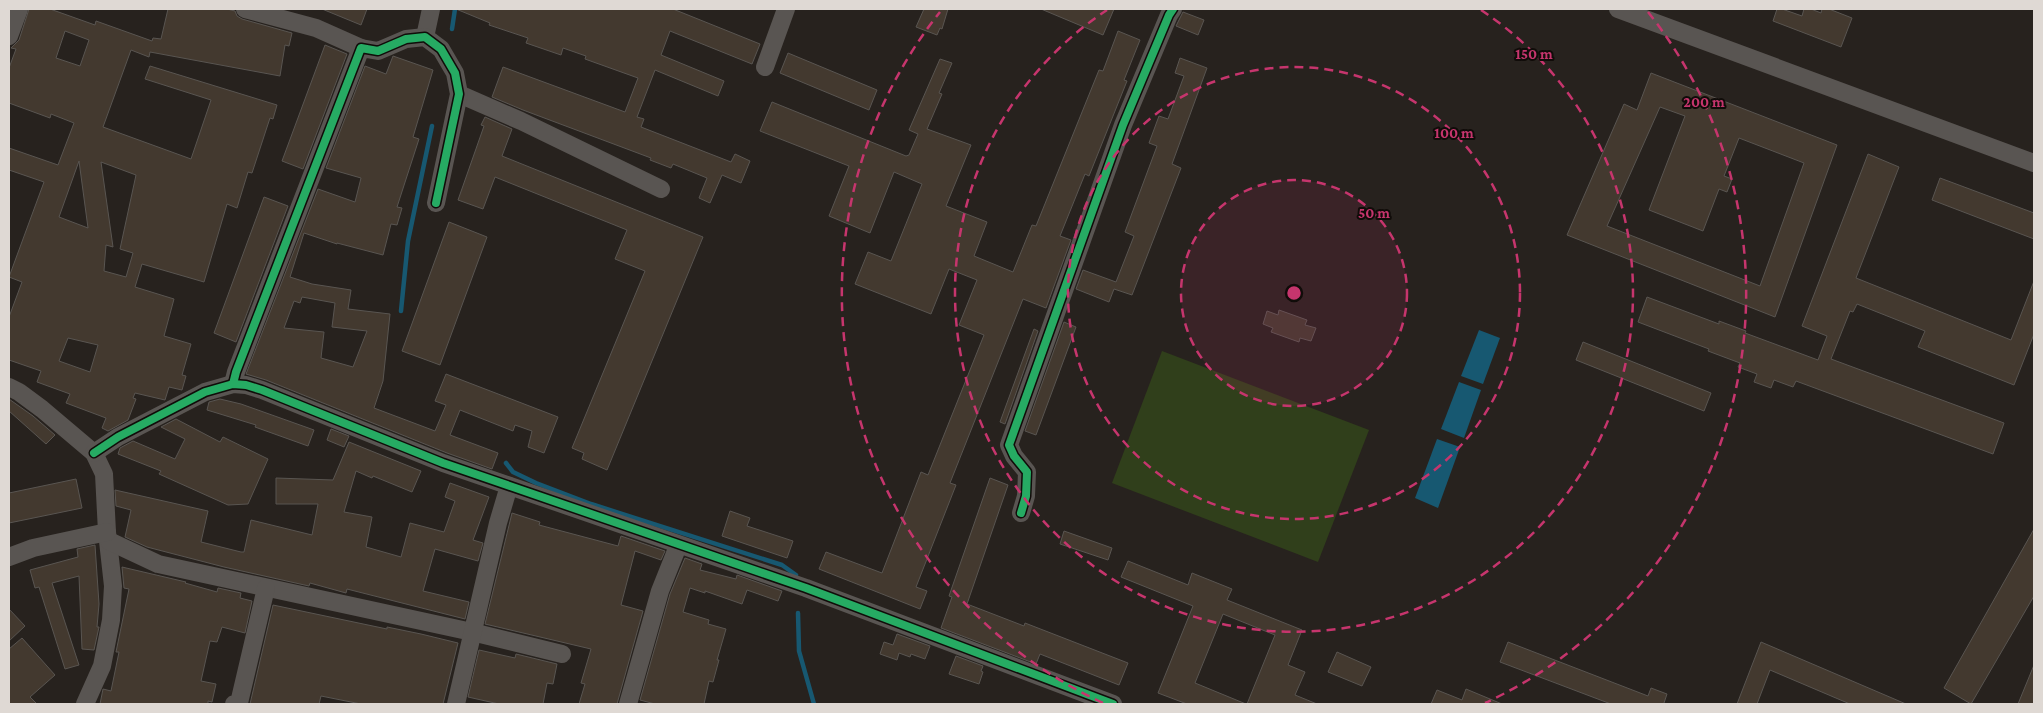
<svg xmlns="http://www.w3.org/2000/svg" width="2043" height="713" viewBox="0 0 2043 713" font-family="'Crimson Pro',serif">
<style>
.green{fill:#303f1b}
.water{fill:#175871}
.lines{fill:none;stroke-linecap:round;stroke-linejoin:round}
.stream{stroke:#175871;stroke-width:4.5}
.building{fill:#43392f;stroke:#595551;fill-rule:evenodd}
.minor{stroke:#595552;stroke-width:18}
.cycleway-casing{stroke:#100c09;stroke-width:11}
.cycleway{stroke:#26ab63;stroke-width:8}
.ring{fill:none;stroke:#c6356d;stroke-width:2.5;stroke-dasharray:9 6}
.centre{fill:#c6356d;stroke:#100c09;stroke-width:2.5}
.ring-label{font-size:15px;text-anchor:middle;font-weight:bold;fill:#c6356d;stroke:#100c09;stroke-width:4;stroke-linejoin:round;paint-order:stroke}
</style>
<rect width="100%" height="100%" fill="#27221e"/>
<path class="green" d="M1162,351L1369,430L1318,562L1112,483Z"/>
<g class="water">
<path d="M1479,330L1500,338L1483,384L1461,376Z"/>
<path d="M1459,382L1481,390L1464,438L1441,429Z"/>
<path d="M1437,439L1460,447L1438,508L1415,498Z"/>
</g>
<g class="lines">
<g class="stream">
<path d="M452,29L455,9"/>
<path d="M401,311L408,241L432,126"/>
<path d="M506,463L513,472L536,483L591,504L782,565L796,575"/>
<path d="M798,613L799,651L814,704"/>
</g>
</g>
<g class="building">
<path d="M29,9H50L95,25L96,21L152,41L153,38L161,39L168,9H227L235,11L237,16L242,19L292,33L289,46L285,45L280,76L150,52L149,57L131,50L103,127L191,159L211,100L145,79L150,66L277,105L273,119L270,118L252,173L248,172L237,208L227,204L204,282L142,264L135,287L174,299L164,336L191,344L182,375L186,376L182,390L169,387L165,400L135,393L133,398L136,399L128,420L108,431L102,428L106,418L66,403L70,394L37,382L41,371L9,360V317L22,282L9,277L44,182L9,170V148L58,165L74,123L51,114L50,118L9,103V68L16,49L11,48L19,40ZM65,31L89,40L80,66L56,58ZM79,161L88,228L59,217ZM101,162L136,175L120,249L133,253L126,277L104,271L106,245L113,247ZM68,338L98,345L90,372L59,361Z"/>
<path d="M322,9H367L361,25Z"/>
<path d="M456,9H673L760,44L752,64L670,31L661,55L724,81L718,96L655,70L637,117L644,119L641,127L731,162L735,154L750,161L741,183L722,175L710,203L699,198L707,178L673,164L671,168L650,160L651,158L523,110L492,97L503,67L625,112L638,78L585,59L586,56L563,48L561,55L526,43L528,38L489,25L490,23Z"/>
<path d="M924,9H948L942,29L940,28L937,35L916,27Z"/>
<path d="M1041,9H1114L1103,35Z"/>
<path d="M1777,9H1782L1802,16L1804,9H1811L1821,13L1822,9H1829L1852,18L1841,47L1773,21Z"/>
<path d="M1183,12L1204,20L1198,35L1176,26Z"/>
<path d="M1118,31L1140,40L1124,80L1127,81L1089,176L1085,174L1060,236L1071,240L1046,308L1023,299L950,483L956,485L916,587L927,591L920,609L819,569L826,552L882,573L921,472L928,475L984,335L959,325L977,280L949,269L931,314L855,284L868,252L891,261L922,184L894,172L870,233L829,216L849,166L760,131L772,102L906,156L909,155L918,134L909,130L940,59L952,63L939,93L942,94L927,129L971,145L946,206L987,222L974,256L1013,272L1032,225L1036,226L1099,70L1103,71Z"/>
<path d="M325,45L347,54L303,169L282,161Z"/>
<path d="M788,53L877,90L869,110L780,73Z"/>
<path d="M393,56L433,70L413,137L419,139L397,207L402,208L397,225L391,224L383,255L337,243V244L304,233L290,277L312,284L351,290L348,309L390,314L383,381L374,408L435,431L446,405L435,401L446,374L558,417L544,453L528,447L532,431L515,425L513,431L460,410L450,435L498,453L492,469L447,453L266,380L246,374L318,189L355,202L361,178L326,168L365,66L386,74ZM302,297L335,303L332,327L367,331L353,367L321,358L324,332L284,328L294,301L300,303Z"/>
<path d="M1180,58L1207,68L1172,164L1181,168L1132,295L1114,289L1109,302L1076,289L1083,270L1116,282L1134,236L1125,232L1157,146L1149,143L1159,116L1168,119L1184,76L1175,73Z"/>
<path d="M1651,73L1837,145L1775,317L1567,235L1624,104L1637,110ZM1660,107L1685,116L1649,210L1703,231L1719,189L1727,192L1732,179L1724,176L1739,138L1804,163L1760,286L1607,226Z"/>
<path d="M485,117L512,129L502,156L703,237L607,470L582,459L584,453L572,448L645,271L615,259L627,230L495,177L483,209L458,200L484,126L481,125Z"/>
<path d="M1868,154L1899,167L1856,278L2011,340L2034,281V334L2014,385L1918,347L1925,331L1857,304L1853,312L1850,311L1831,359L2004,423L1993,454L1796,381L1793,387L1774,380L1771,388L1754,382L1757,374L1738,367L1740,363L1708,351L1709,349L1638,322L1647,297L1719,324V321L1746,331L1745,333L1818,360L1827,336L1802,326Z"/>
<path d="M1940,178L2034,213V239L1932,200Z"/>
<path d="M264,197L288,206L236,342L214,333Z"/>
<path d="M449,222L487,237L440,365L402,351Z"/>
<path d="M1279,310L1307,320L1305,325L1316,328L1311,341L1300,338L1299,342L1271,332L1273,328L1263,324L1267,311L1278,315Z"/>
<path d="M1064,322L1076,327L1036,435L1025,431Z"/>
<path d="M1034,329L1038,331L1005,424L1000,422Z"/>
<path d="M1583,342L1711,393L1704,411L1576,360Z"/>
<path d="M9,399L33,416L55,435L46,444L9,411Z"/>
<path d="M220,399L241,404L314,430L308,446L255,427L256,425L207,410L209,402Z"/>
<path d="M176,419L220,442L223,437L268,459L248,504L228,505L159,474L161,471L118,454L120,448L133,441L175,459L185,439L161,427Z"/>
<path d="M331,429L349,436L344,447L327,440Z"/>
<path d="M349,442L421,471L412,492L373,476L372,478L356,471L344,512L372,517L366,547L401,557L410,523L444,532L455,501L445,497L450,483L489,497L473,540L483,543L478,561L435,549L423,591L469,602L465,619L347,589L346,593L310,583L309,586L224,567L147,547L125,537L131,510L116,506L115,490L208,511L201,542L241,552H244L251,520L312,535L318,504H276V478L333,480Z"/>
<path d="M990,478L1008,485L967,604L1024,626L1025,623L1128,663L1119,685L1040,654L1036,664L941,628L952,597L949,596Z"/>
<path d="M76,479L82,508L9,523V493Z"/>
<path d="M730,511L750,518L747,526L793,541L787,558L722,536Z"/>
<path d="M512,513L540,522L539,525L618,546L621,536L665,551L661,560L635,551L621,605L643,611L617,704H579L585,684L581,683L591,649L485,624Z"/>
<path d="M2034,529V596L1971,704L1944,688Z"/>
<path d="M1064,531L1112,548L1108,560L1060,544Z"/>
<path d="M95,545L99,604L97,627H99L94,650L82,649L79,576L52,583L79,665L65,669L39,587L35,588L30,570L78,557L77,549Z"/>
<path d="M685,558L702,564L700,570L736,579L737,575L782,591L778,601L747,590L742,604L705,591V593L690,588L683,612L709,620L708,624L726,629L717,660H719L713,682L709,681L704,704H655L640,700L670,594Z"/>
<path d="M1128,561L1188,585L1192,573L1232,589L1227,600L1302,630L1288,665L1305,672L1295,695L1317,704H1247L1275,635L1223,614L1195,683L1246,704H1187L1158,693L1193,606L1121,577Z"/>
<path d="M122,567L186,582L185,583L217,592L218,588L241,593L240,598L252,601L245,633L222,627L217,642L210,641L201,681L216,684L212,702L208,701V704H100L103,689L111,691L119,652H116L129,589L124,588Z"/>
<path d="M273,605L387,629V627L421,634L458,643L443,704H361L321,696L319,704H250Z"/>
<path d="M9,609L25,626L9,641Z"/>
<path d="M897,634L930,646L925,659L911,654L910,657L899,653L897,660L880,654L884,642L893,645Z"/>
<path d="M22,638L55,675L30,697L37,704H9V649Z"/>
<path d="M1508,642L1648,696L1651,688L1667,694L1664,703L1665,704H1611L1500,662Z"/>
<path d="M1761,642L1906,704H1850L1770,670L1757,704H1737Z"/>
<path d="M479,650L515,658L516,654L557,664L553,684L547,683L543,704H499L468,697Z"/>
<path d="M1337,652L1371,667L1362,686L1328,672Z"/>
<path d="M956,656L983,666L981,671L983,672L979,684L949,674Z"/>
<path d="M2034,665V704H2018Z"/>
<path d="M1466,689L1502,704H1431L1437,690L1462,700Z"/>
</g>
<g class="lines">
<g class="minor">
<path d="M245,9L316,28L361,48"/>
<path d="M1618,9L2034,163"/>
<path d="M9,36L19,9"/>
<path d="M425,37L431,9"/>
<path d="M765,67L786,9"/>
<path d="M459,94L521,121L661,189"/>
<path d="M233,384L236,372L361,48L378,51L406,39L425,37L441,49L455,73L459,94L436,203"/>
<path d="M9,387L19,392L42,409L94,453L104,474L107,532L113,586L111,620L102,666L85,704"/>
<path d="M94,453L118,437L205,392L233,384L246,385L262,390L443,463L806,588L1113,704"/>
<path d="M1021,513L1026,496L1027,472L1014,456L1009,445L1123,125L1169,15L1173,9"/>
<path d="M109,541L158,564L472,632L562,654"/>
<path d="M9,557L33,548L107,532"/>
<path d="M234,704L239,703L266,588"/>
<path d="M456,704L498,523L509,486"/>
<path d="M628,704L660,591L678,546"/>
</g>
<defs>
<g id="cycleway">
<path d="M233,384L236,372L361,48L378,51L406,39L425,37L441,49L455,73L459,94L436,203"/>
<path d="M94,453L118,437L205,392L233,384L246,385L262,390L443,463L806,588L1113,704"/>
<path d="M1021,513L1026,496L1027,472L1014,456L1009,445L1123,125L1169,15L1173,9"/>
</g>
</defs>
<use href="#cycleway" class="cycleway-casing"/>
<use href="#cycleway" class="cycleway"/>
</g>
<circle cx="1294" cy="293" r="113" fill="#c6356d" fill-opacity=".12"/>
<g class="ring">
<circle cx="1294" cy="293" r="113"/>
<circle cx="1294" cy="293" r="226"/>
<path d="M1481 10A339 339 0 1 1 1107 10"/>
<path d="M1103 703A452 452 0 0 1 940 12M1648 12A452 452 0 0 1 1485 703"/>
</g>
<circle cx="1294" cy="293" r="8" class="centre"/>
<g class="ring-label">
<text x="1534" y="59">150 m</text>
<text x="1704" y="107">200 m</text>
<text x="1454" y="138">100 m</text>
<text x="1374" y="218">50 m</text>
</g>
<rect width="2043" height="713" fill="none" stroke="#dfd9d4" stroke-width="20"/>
</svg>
